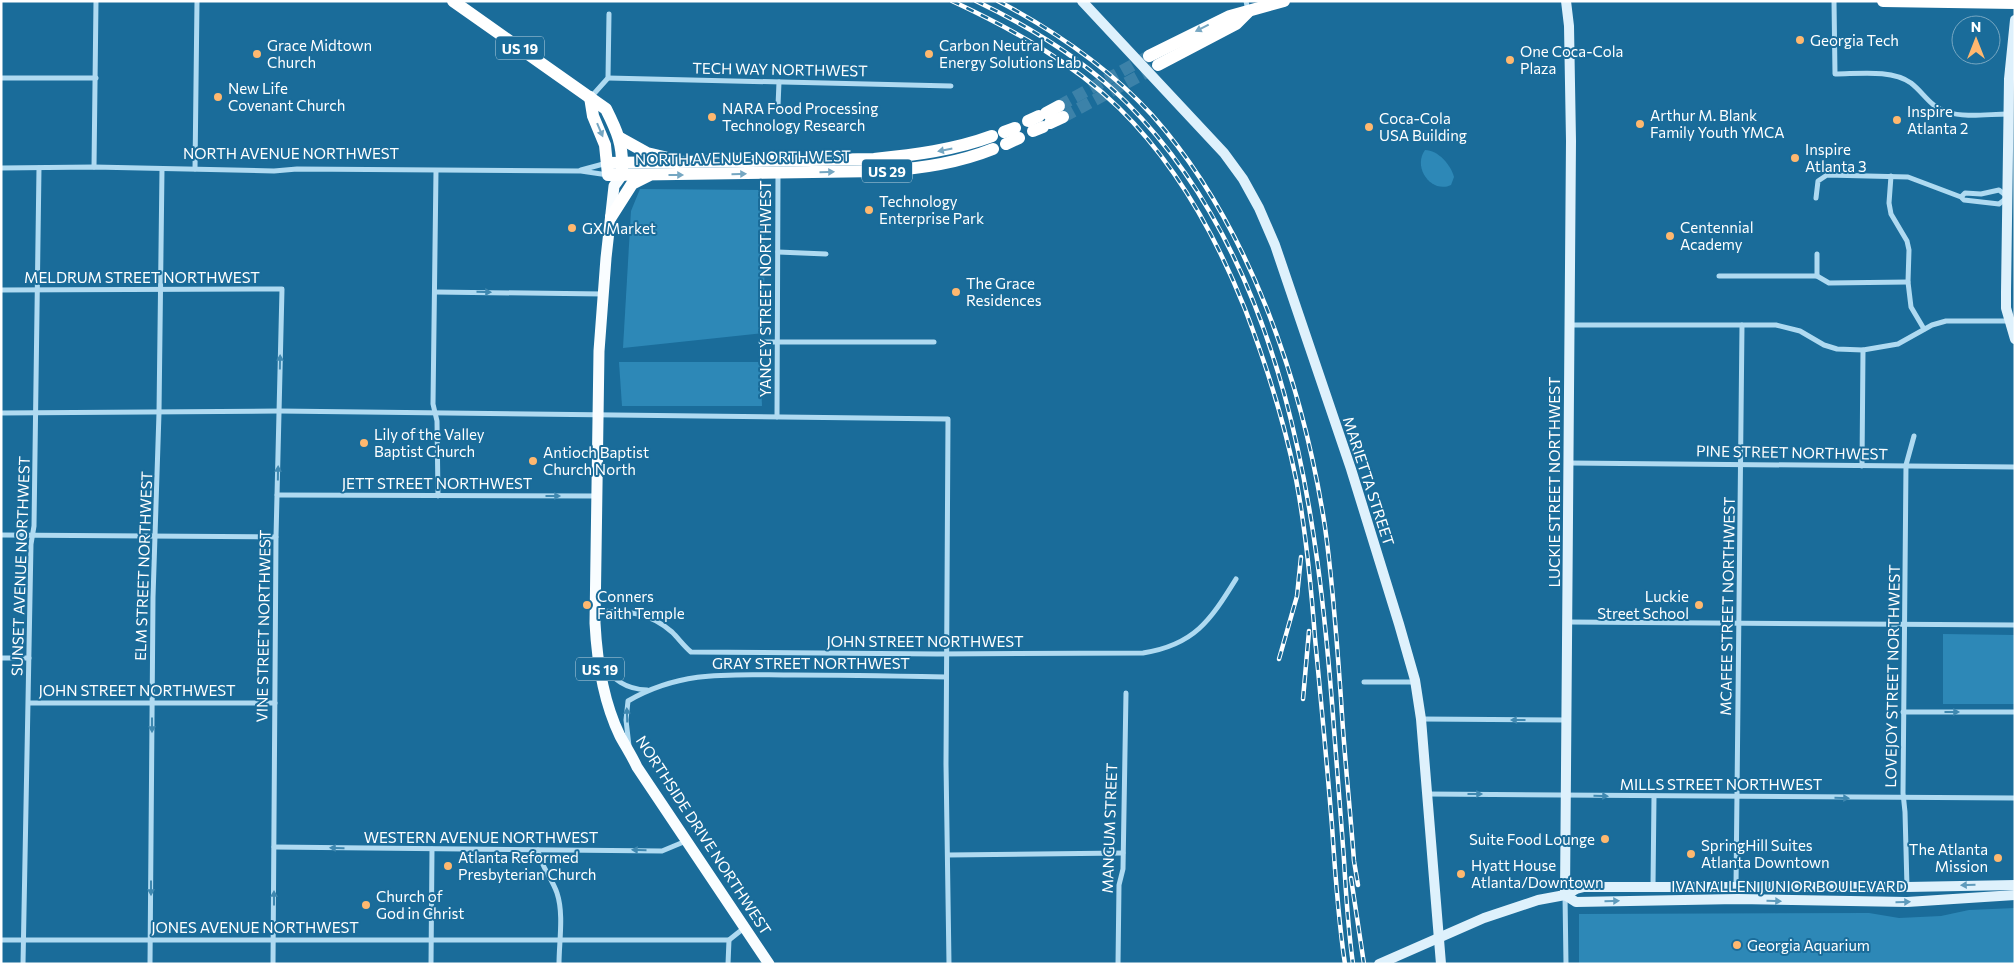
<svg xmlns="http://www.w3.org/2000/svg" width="2016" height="965" viewBox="0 0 2016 965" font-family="Commissioner,sans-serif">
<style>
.green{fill:#2d88b7}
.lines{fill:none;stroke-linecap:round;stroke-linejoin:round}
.highway-tunnel{stroke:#3c82a9;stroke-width:12;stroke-dasharray:12 6;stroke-linecap:butt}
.street{stroke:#afdaf1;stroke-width:5}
.secondary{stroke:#def1fc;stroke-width:10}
.primary{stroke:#f9fdff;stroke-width:11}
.highway{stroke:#fff;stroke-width:12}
.rail-casing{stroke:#fff;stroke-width:4.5}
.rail{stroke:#1a6c9a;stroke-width:2.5;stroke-dasharray:8;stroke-linecap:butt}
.oneway{fill:#76a7c2}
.oneway2{fill:#3f88b0}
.oneway3{fill:#5f9bbc}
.poi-dot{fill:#ffb86f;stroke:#1a6c9a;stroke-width:2}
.labels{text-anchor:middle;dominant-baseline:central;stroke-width:4;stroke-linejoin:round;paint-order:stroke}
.shield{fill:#1a6c9a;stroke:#bad3e1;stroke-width:1}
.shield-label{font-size:14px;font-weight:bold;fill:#fff}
.poi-label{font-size:15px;fill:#fff;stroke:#1a6c9a;text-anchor:start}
.street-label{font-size:15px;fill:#fff;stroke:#1a6c9a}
</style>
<rect width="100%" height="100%" fill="#1a6c9a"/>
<g class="green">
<path d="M1425,150C1438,150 1451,165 1454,177L1451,185C1432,194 1412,168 1425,150Z"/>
<path d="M640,189L760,190L765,197L764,333L623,348L631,211Z"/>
<path d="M619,362H760L762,406H622Z"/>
<path d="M1943,634L2015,635V704H1943Z"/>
<path d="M2015,908L2014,964H1579V914L1869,913L1899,918L1941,916L1969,910Z"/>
</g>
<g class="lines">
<g class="highway-tunnel">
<path d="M1059,106L1149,56"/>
<path d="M1063,117L1158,66"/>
</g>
<g class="street">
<path d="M1246,1L1248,11"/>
<path d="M1834,1L1835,74C1858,74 1891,69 1911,83C1924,93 1930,107 1947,112C1965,118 1989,114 2008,114"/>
<path d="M1,78H96"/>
<path d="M608,78L951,86"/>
<path d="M591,97L608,78L609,14"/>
<path d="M778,106L779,82"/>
<path d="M94,167L96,1"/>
<path d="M1,168L94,167L274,171L297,169L581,171L608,175"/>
<path d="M195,169L197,1"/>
<path d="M581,170L607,163"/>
<path d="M436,171L433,404L437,421L438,496"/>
<path d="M1891,176L1889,203L1891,214L1907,241L1909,250L1908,282L1911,307L1924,329"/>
<path d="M1816,198L1818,181L1827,175L1908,177L1961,197L1964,200L1999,204L2008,197L1999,190L1981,194L1965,193L1961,197"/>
<path d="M778,252L826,254"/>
<path d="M1719,276H1817L1829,283L1908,282"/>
<path d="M1817,276V254"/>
<path d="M1,290L282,289L276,537L273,964"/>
<path d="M435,292L603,294"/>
<path d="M1570,325H1776L1800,331L1824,345L1837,349L1863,350L1898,344L1932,325L1946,321H2009"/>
<path d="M761,342H934"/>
<path d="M1,413L279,411L948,419L946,764L949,964"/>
<path d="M777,417L778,173"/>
<path d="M1569,463L2015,467"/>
<path d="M1862,466L1863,350"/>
<path d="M277,495L597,496"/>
<path d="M1,535L276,537"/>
<path d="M596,611C627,612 646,610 672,632C679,639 684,646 691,652L937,654L1143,653C1194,645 1210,621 1236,579"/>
<path d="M1568,622L2015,625"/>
<path d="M1,658H29"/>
<path d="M601,663C614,680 625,689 647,690"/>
<path d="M1364,682H1415"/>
<path d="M29,703H275"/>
<path d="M1903,712H2015"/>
<path d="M1421,719L1566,720"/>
<path d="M629,746L626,720L628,701C683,669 733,675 794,675C845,675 896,676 946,677"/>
<path d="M1427,794L2015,798"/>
<path d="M274,847L662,851L686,841"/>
<path d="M538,850C540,865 552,878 557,893C564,914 559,942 559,964"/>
<path d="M948,855L1123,853"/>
<path d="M1653,886L1654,797"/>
<path d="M1736,887L1742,325"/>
<path d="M1907,887L1905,812L1903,793L1906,465L1914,436"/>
<path d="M1565,895L1566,964"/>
<path d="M1,940H729L744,928"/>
<path d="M23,964L31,544L34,526L39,168"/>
<path d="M150,964L153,597L159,413L162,169"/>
<path d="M431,964L432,849"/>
<path d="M728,964L729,940"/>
<path d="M1118,964L1119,885L1123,869L1126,693"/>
</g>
<g class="secondary">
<path d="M1082,1L1224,153L1243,179L1259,208L1275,245L1351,469L1399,624L1415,680L1421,719L1441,964"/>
<path d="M2015,20L2009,79L2006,292V308L2015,339"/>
<path d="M1565,895L1571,141L1569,26L1566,1"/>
<path d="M1565,895L1576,902L1738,899L1907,902L2015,895"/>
<path d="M1379,964L1484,918L1538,900L1565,895L1576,889L1584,887H1907L2015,885"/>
</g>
<path class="primary" d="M622,175L614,186L606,258L599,351L595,623C597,662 603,701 620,736C626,747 632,756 637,767L769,964"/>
<g class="highway">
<path d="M453,1L606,109C617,131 623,144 622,170"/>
<path d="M1883,1L2015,3"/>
<path d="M1149,56L1230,16L1284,1"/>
<path d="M1158,65L1236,24L1248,12"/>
<path d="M590,97L593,116L605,145L608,175L881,171C919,169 958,163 993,149"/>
<path d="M1046,113L1059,106"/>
<path d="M1028,121L1039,116"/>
<path d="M1050,123L1063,117"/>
<path d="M1033,131L1043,127"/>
<path d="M1004,132L1015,128"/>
<path d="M620,138L647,153L668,158"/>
<path d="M1006,144L1019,138"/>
<path d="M607,163L874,159C914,155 954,150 992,136"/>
<path d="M611,217L632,184L648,176"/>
</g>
<defs>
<g id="rail">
<path d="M952,1C1012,29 1072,62 1119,108C1176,164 1216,236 1245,309C1266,364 1284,421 1296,479C1306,531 1311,585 1315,638C1321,701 1327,763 1332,826C1335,872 1338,918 1345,964"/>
<path d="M976,1C1030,27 1083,59 1126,102C1287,264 1318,511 1334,729C1337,772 1341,816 1344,860C1346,895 1348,929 1353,964"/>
<path d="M998,1C1055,31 1108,67 1152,115C1249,224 1303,384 1325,527C1333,584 1337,642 1341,699C1344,753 1350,807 1354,861L1358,885"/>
<path d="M1279,659L1297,596L1301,557"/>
<path d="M1303,699L1309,631"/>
<path d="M1351,878L1364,964"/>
</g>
</defs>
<use href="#rail" class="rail-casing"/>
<use href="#rail" class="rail"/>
</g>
<defs><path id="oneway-solid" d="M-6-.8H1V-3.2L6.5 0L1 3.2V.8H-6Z" transform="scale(1.25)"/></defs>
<g class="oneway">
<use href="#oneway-solid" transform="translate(1202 28) rotate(153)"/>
<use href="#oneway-solid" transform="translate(600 130) rotate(67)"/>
<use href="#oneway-solid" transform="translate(945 150) rotate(169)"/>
<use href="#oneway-solid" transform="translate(827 172) rotate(-1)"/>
<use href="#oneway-solid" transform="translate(739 174) rotate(-1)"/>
<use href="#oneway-solid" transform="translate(676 175)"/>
</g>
<g class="oneway2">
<use href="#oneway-solid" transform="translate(484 292) rotate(1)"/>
<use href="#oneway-solid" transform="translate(280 362) rotate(-89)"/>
<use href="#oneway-solid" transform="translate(278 473) rotate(-89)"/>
<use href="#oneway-solid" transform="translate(553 496)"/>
<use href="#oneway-solid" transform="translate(1952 712)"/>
<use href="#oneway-solid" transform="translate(627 715) rotate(-92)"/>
<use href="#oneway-solid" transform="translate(1518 720) rotate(-180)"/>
<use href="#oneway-solid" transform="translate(152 725) rotate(90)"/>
<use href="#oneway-solid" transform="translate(1475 794)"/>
<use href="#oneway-solid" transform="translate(1601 796) rotate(1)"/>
<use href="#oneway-solid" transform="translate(1842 798) rotate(1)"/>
<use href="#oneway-solid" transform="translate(337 848) rotate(-179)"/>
<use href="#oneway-solid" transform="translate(639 850) rotate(-179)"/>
<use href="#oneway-solid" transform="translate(151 888) rotate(90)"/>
<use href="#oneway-solid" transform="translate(274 898) rotate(-90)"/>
</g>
<g class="oneway3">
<use href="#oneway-solid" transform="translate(1968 885) rotate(178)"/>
<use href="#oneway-solid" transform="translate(1612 901) rotate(-1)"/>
<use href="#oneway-solid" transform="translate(1774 901) rotate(2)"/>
<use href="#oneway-solid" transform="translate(1903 902) rotate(-1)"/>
</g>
<g class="poi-dot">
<circle cx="1800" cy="40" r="5"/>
<circle cx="257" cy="54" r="5"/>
<circle cx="929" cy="54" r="5"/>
<circle cx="1510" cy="60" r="5"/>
<circle cx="218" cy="97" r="5"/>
<circle cx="712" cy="117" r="5"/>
<circle cx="1897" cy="120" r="5"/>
<circle cx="1640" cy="124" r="5"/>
<circle cx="1369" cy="127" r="5"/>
<circle cx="1795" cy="158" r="5"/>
<circle cx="869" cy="210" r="5"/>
<circle cx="572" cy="228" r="5"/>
<circle cx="1670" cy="236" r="5"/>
<circle cx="956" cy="292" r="5"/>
<circle cx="364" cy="443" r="5"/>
<circle cx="533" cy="461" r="5"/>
<circle cx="587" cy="605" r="5"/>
<circle cx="1699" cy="605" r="5"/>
<circle cx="1605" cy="839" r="5"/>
<circle cx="1691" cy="854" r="5"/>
<circle cx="1998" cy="858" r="5"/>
<circle cx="448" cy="866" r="5"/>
<circle cx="1461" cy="874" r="5"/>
<circle cx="366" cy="905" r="5"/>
<circle cx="1737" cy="945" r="5"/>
</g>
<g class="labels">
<g class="shield">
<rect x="496" y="36.5" width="48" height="23" rx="4"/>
<rect x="862" y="159.5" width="50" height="23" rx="4"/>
<rect x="576" y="657.5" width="48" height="23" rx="4"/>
</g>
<g class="shield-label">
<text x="520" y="48">US 19</text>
<text x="887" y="171">US 29</text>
<text x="600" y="669">US 19</text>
</g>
<g class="poi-label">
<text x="1810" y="40">Georgia Tech</text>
<text x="267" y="45">Grace Midtown<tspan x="267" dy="17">Church</tspan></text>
<text x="939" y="45">Carbon Neutral<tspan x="939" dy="17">Energy Solutions Lab</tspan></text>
<text x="1520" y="51">One Coca-Cola<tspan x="1520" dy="17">Plaza</tspan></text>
<text x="228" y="88">New Life<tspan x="228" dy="17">Covenant Church</tspan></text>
<text x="722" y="108">NARA Food Processing<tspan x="722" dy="17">Technology Research</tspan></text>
<text x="1907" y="111">Inspire<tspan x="1907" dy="17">Atlanta 2</tspan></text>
<text x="1650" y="115">Arthur M. Blank<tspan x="1650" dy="17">Family Youth YMCA</tspan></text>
<text x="1379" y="118">Coca-Cola<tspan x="1379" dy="17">USA Building</tspan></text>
<text x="1805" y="149">Inspire<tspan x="1805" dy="17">Atlanta 3</tspan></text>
<text x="879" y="201">Technology<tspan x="879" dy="17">Enterprise Park</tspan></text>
<text x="1680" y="227">Centennial<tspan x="1680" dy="17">Academy</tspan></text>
<text x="582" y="228">GX Market</text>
<text x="966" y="283">The Grace<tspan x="966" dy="17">Residences</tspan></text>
<text x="374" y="434">Lily of the Valley<tspan x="374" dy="17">Baptist Church</tspan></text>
<text x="543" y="452">Antioch Baptist<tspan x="543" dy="17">Church North</tspan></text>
<text x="597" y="596">Conners<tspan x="597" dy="17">Faith Temple</tspan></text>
<text x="1689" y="596" text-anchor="end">Luckie<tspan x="1689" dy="17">Street School</tspan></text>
<text x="1595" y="839" text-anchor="end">Suite Food Lounge</text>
<text x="1701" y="845">SpringHill Suites<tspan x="1701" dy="17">Atlanta Downtown</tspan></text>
<text x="1988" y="849" text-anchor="end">The Atlanta<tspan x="1988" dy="17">Mission</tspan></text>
<text x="458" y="857">Atlanta Reformed<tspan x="458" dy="17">Presbyterian Church</tspan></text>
<text x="1471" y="865">Hyatt House<tspan x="1471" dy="17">Atlanta/Downtown</tspan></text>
<text x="376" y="896">Church of<tspan x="376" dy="17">God in Christ</tspan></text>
<text x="1747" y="945">Georgia Aquarium</text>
</g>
<g class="street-label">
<text transform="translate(780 69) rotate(1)">TECH WAY NORTHWEST</text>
<text x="291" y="153">NORTH AVENUE NORTHWEST</text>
<text transform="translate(743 157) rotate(-1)">NORTH AVENUE NORTHWEST</text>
<text x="142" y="277">MELDRUM STREET NORTHWEST</text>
<text transform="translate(765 289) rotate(-90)">YANCEY STREET NORTHWEST</text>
<text transform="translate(1792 452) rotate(1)">PINE STREET NORTHWEST</text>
<text transform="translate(1369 481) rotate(72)">MARIETTA STREET</text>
<text transform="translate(1554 482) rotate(-90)">LUCKIE STREET NORTHWEST</text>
<text x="437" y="483">JETT STREET NORTHWEST</text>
<text transform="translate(20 566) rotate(-88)">SUNSET AVENUE NORTHWEST</text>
<text transform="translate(143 566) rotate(-88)">ELM STREET NORTHWEST</text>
<text transform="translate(1727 606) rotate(-89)">MCAFEE STREET NORTHWEST</text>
<text transform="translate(263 626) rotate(-89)">VINE STREET NORTHWEST</text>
<text x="925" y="641">JOHN STREET NORTHWEST</text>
<text x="811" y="663">GRAY STREET NORTHWEST</text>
<text transform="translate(1892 676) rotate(-89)">LOVEJOY STREET NORTHWEST</text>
<text x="137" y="690">JOHN STREET NORTHWEST</text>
<text x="1721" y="784">MILLS STREET NORTHWEST</text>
<text transform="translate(1109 828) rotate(-88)">MANGUM STREET</text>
<text transform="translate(704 835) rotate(57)">NORTHSIDE DRIVE NORTHWEST</text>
<text x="481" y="837">WESTERN AVENUE NORTHWEST</text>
<text x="1789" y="886">IVAN ALLEN JUNIOR BOULEVARD</text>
<text x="255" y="927">JONES AVENUE NORTHWEST</text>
</g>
</g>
<rect width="2016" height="965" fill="none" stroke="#ffffff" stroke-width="5"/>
<g transform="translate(1976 40)"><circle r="24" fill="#1a6c9a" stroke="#76a7c2"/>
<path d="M0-4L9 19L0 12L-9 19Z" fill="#ffb86f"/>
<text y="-8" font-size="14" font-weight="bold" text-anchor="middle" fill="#ffffff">N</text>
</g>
</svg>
